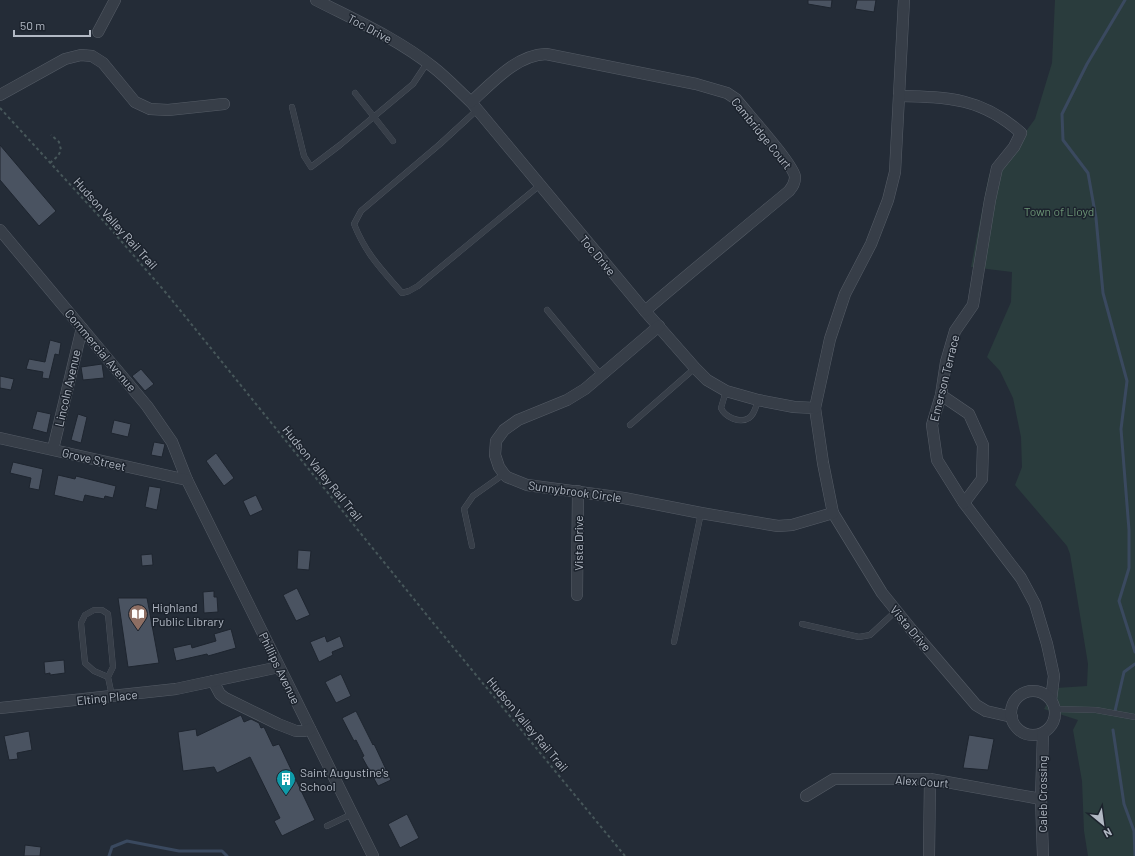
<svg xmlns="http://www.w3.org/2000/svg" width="1135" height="856" viewBox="0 0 1135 856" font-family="Barlow,sans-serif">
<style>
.green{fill:#2a3c3d}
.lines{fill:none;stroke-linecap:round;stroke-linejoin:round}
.stream{stroke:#3a495f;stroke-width:3}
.building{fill:#4a5361;stroke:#1e252f}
.lane-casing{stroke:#555c66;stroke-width:6}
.street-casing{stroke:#555c66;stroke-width:12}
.path{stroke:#47575a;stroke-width:2;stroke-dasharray:3 3;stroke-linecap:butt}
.lane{stroke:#373e48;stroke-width:5.5}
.street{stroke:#373e48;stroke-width:11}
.labels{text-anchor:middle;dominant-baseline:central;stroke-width:3;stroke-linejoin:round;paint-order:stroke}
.street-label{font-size:12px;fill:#b2b9c4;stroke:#1c232d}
.park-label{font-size:12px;fill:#6b9375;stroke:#1c232d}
.poi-label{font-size:12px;fill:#b2b9c4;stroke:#1c232d;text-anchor:start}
</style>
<rect width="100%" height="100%" fill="#242c37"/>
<path class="green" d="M1055,0H1135V856H1088L1084,831L1082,781L1073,730L1078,720L1044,709L1056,688L1087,686L1088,664L1070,554L1067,546L1015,485L1022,467L1021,437L1013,398L1000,371L987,357L1011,302L1012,272L971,267L989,175L996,164L1024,134L1035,119L1052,63Z"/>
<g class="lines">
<g class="stream">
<path d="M1125,0L1087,64L1062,114L1063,140L1088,173L1096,218L1103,293L1127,381L1121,429L1129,530V568L1119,601L1135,652"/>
<path d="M1115,711L1124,672L1135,664"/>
<path d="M1113,730L1124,804L1134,831L1135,856"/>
<path d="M109,856L112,847L127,841L179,851H222L227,856"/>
</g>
</g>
<g class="building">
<path d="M808,0H832L831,8L808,4Z"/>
<path d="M857,0H876L874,12L855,9Z"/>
<path d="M0,145L56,211L39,226L0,180Z"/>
<path d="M50,340L61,343L59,355L55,354L49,379L42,378L43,372L26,369L29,359L45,362Z"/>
<path d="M102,364L104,378L83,380L81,367Z"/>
<path d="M141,369L154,384L145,391L132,376Z"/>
<path d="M0,376L14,379L11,390L0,388Z"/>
<path d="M37,411L51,414L47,433L32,429Z"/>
<path d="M78,414L87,417L81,443L71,440Z"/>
<path d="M114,420L131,424L128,437L111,433Z"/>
<path d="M154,442L165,444L162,457L151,455Z"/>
<path d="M216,453L234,478L224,486L206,461Z"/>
<path d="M13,462L43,469L39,490L29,488L31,478L10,473Z"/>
<path d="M58,475L75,479L76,476L116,486L113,498L105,496L104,499L85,495L83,502L54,495Z"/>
<path d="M149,486L161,488L157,510L145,507Z"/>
<path d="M256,495L263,510L250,516L243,501Z"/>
<path d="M298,550L311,551L309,570L297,569Z"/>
<path d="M152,554L153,565L142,566L141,555Z"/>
<path d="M297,588L310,615L296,621L283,595Z"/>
<path d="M214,591V597H217L218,612L204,613L203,592Z"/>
<path d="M118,598H147L159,663L128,667Z"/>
<path d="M231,629L236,648L208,656L207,654L176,661L173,648L191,644L192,648L216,641L214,634Z"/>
<path d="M325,636L327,642L340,636L344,647L332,652L333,655L319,662L310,642Z"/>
<path d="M64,660L65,673L50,675V673L45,674L44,662Z"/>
<path d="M341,674L351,696L336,703L325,682Z"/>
<path d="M356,711L373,745L374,744L391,780L378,786L362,757L364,756L356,740L354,741L342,718Z"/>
<path d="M241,715L244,722L251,719L259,723L261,728L264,727L273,746L279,744L315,820L282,836L274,821L280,818L250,757L217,773L214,767L183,771L178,732L196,729L197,736Z"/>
<path d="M29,731L32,750L17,753L18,759L9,760L4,736Z"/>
<path d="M969,735L994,739L988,770L963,768Z"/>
<path d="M407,814L419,838L400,848L388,824Z"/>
<path d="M25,845L41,847L40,856H24Z"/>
</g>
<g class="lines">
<defs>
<g id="lane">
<path d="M355,93L393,141"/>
<path d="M292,107L304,156L311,167L340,145L413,84L427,63"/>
<path d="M477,110L440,144L361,211L354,224C366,254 381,269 402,293L409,291L418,286L540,185"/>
<path d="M547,310L601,375"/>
<path d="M726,391L721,408C725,417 740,424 749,418C755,414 756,406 758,400"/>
<path d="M630,425L695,368"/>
<path d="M472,546L464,509L473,496L504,474"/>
<path d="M802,624L859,637L870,635L896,611"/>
<path d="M674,642L701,513"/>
<path d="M108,677L94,671L85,663L81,623L85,615L94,610H102L108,614L113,667L108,677L112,696"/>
<path d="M1055,709L1096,710L1135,717"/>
<path d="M327,826L352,814"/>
</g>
<g id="street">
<path d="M316,0C355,20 398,39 433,67C446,77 458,90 471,102L645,311L695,368L707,380L726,391L758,400L794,407L815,408L823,463L833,513L882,593L911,629L976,705L986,711L1012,717"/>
<path d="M98,32L115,0"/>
<path d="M0,95L65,59L81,55L92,56L103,63L135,102L150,109L168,110L224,104"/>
<path d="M899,96C949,97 982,98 1021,133L1014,147L997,168L990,200L973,305L955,331L946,362L941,395L932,425L937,460L964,503L1021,578L1035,604L1047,644L1054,676L1051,700"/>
<path d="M471,102C492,83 516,55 546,54L696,84L727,93L736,99C746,112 794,165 795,177C795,183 793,186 789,191C741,231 693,270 645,311"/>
<path d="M0,230L147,406L172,442L187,480L373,856"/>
<path d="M659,326L585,389L567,400L518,420L504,430L496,441L495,455L499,467L504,474L507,477L527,485L624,498L701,513L778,526L792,525L833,513"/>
<path d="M941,395L969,414L983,445L982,479L964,503"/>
<path d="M815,408L830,339L845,294L871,244L888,200L895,172L904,0"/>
<path d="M0,438L187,480"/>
<path d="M53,449L82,328"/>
<path d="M577,595L578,491"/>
<path d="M213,681L220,694L225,698L278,724L296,731H304L310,729"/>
<circle cx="1033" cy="713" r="22"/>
<path d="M0,708L176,689L279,667"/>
<path d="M806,796L834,779H930L1041,799"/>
<path d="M929,856L930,779"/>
<path d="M1043,856L1041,799L1043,733"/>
</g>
</defs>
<use href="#lane" class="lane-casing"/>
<use href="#street" class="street-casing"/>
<g class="path">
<path d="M0,108L109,227L167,294L430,619L625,856"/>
<path d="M50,163L58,156L61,150L59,142L51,135"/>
</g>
<use href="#lane" class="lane"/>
<use href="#street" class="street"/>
</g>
<defs>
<symbol id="library-pin" viewBox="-11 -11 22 30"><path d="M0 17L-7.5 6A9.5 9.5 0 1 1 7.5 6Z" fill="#8d6e63" stroke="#1c232d"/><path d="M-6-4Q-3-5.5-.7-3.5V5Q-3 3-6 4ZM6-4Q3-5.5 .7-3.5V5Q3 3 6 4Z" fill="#fff"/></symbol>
<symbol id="building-pin" viewBox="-11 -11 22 30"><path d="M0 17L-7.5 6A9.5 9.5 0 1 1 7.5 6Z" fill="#0f9aa8" stroke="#1c232d"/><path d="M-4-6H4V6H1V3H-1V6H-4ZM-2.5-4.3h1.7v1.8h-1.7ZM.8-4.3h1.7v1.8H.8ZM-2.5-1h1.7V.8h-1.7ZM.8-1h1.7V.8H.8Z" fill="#fff"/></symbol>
</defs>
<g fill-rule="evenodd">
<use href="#library-pin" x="127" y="603" width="22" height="30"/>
<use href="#building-pin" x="275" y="768" width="22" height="30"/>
</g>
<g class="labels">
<g class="street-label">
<text transform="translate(370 28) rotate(28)">Toc Drive</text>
<text transform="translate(762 133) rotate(51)">Cambridge Court</text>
<text transform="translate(116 223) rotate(48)">Hudson Valley Rail Trail</text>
<text transform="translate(598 255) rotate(50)">Toc Drive</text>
<text transform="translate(101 350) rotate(50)">Commercial Avenue</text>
<text transform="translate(944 378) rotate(-76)">Emerson Terrace</text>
<text transform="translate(67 388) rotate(-77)">Lincoln Avenue</text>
<text transform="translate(94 459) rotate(13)">Grove Street</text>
<text transform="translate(323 473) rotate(51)">Hudson Valley Rail Trail</text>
<text transform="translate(575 491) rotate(8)">Sunnybrook Circle</text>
<text transform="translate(578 543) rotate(-90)">Vista Drive</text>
<text transform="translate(911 628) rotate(50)">Vista Drive</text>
<text transform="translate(280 668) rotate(64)">Phillips Avenue</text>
<text transform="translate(107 697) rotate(-6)">Elting Place</text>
<text transform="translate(528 724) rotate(50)">Hudson Valley Rail Trail</text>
<text transform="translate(922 781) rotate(4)">Alex Court</text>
<text transform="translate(1042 794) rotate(-90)">Caleb Crossing</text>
</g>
<g class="park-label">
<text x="1059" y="211">Town of Lloyd</text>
</g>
<g class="poi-label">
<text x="152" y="607">Highland<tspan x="152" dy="14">Public Library</tspan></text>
<text x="300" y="772">Saint Augustine's<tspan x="300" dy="14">School</tspan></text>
</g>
</g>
<g transform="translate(1103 824) rotate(151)" stroke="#1c232d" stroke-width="3" paint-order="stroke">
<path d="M0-3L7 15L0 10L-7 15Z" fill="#b2b9c4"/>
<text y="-6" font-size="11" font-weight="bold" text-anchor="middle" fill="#b2b9c4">N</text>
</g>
<path d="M14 30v6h76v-6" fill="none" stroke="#b2b9c4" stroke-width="2"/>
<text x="20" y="30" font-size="12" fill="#b2b9c4" stroke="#1c232d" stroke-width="3" paint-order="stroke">50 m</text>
</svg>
